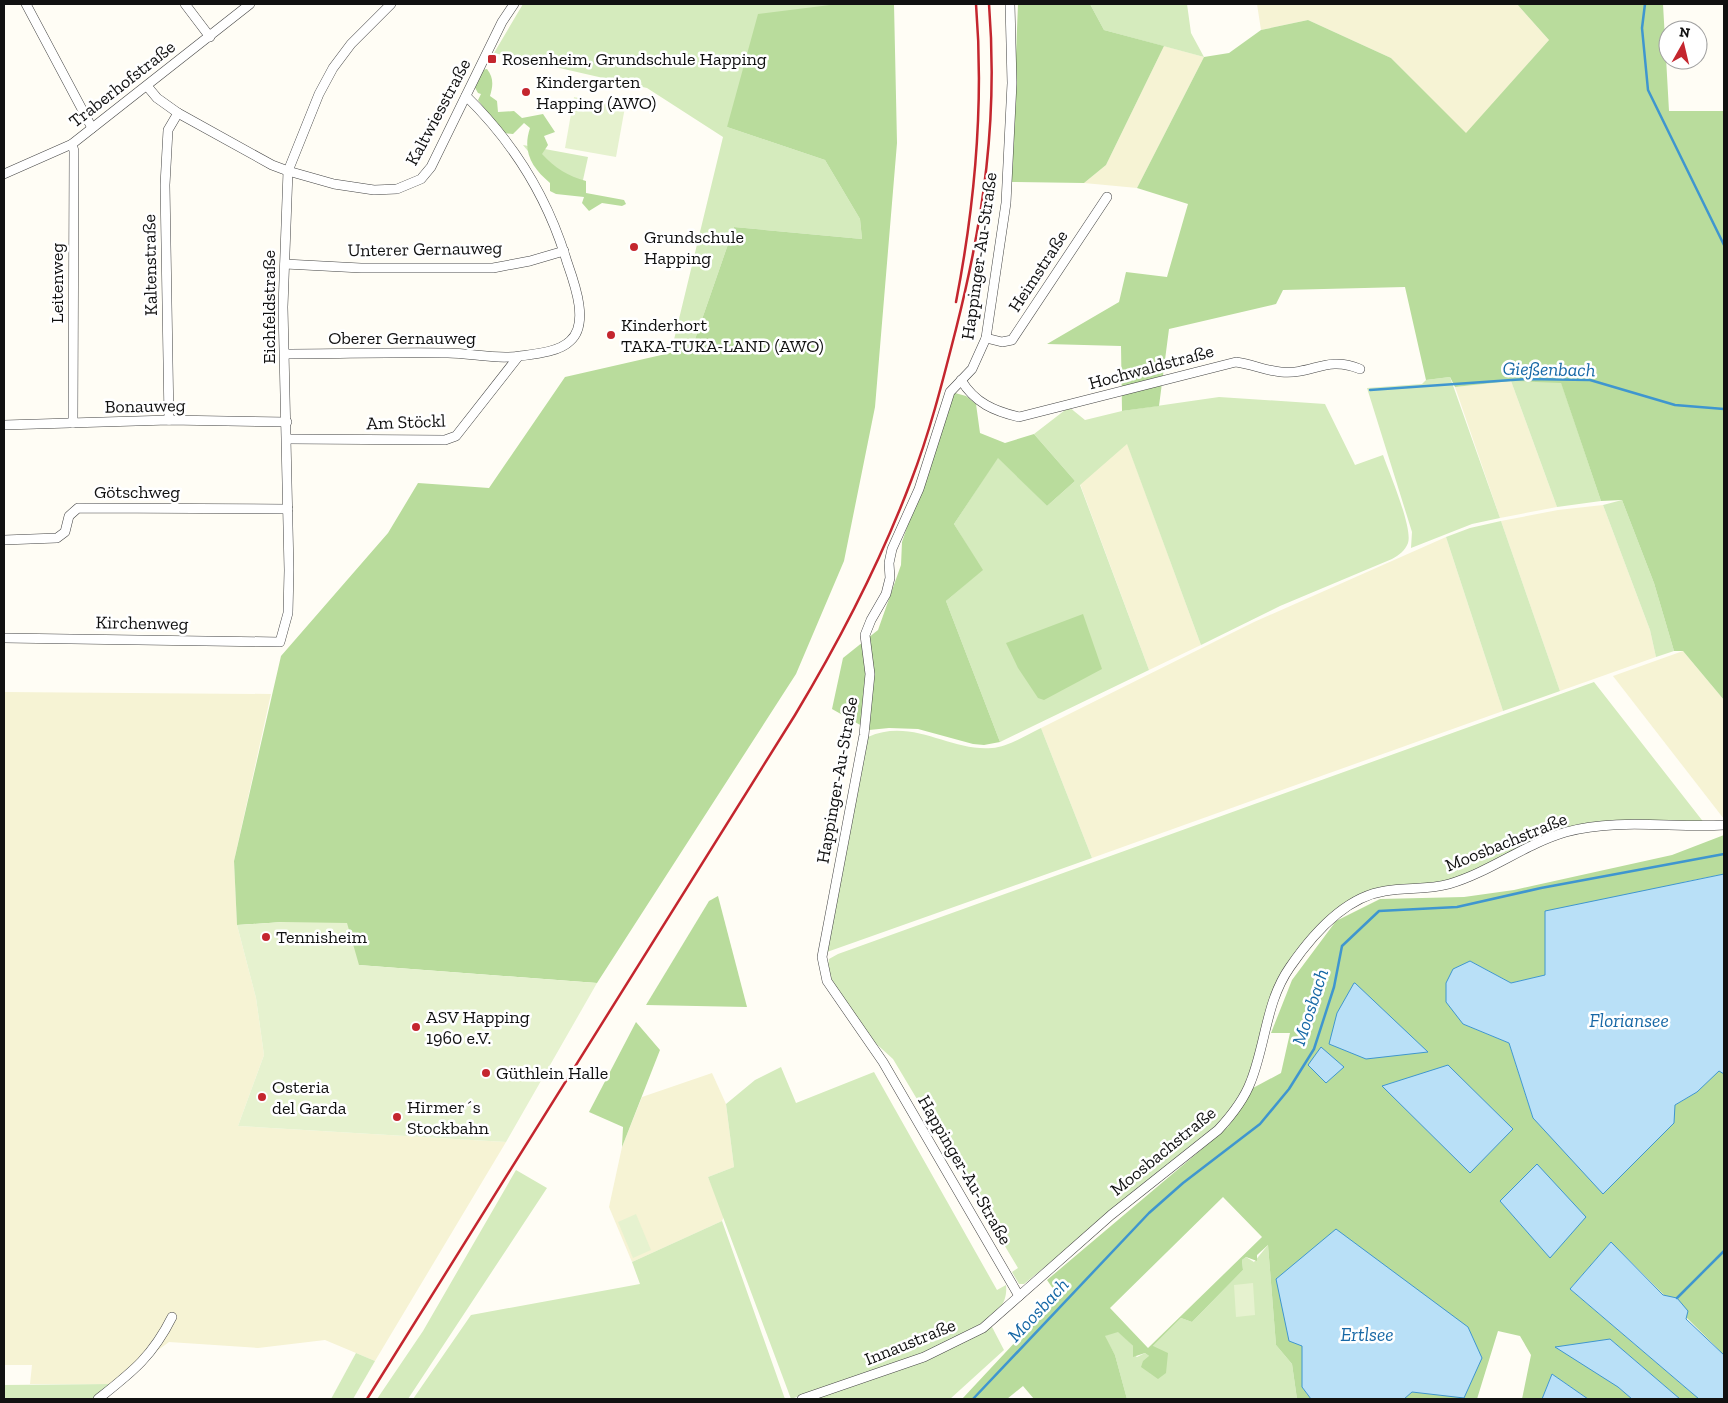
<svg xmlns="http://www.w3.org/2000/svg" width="1728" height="1403" viewBox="0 0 1728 1403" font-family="'Zilla Slab',serif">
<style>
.farmland{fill:#f6f3d4}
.green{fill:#d5ebbd}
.forest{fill:#b9dc9c;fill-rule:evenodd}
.pitch{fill:#e6f2cf}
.water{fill:#b9e0f7;stroke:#3f96cf}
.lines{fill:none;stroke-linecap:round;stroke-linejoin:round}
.stream{stroke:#3f96cf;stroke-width:2.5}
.minor-casing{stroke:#444;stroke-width:10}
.minor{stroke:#fff;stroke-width:9}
.rail{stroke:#c4262e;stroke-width:2.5}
.poi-dot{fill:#c4262e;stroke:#fff;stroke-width:2}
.labels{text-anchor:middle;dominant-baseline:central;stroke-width:5;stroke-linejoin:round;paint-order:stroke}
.poi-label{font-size:18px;fill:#111;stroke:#fff;text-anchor:start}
.street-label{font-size:18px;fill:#111;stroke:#fff}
.water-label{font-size:19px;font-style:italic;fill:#1768a6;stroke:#fff}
</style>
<rect width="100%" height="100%" fill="#fffdf5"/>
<g class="farmland">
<path d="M1257,4H1517L1549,40L1466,134L1391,58L1308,20L1261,30Z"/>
<path d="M1164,46L1204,57L1137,188L1084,183L1106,165Z"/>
<path d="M1511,381L1557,507L1500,518L1455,387Z"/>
<path d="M1127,443L1201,645L1149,670L1080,484Z"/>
<path d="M1603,505L1650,630L1656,657L1560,691L1501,521L1558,510Z"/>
<path d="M1446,537L1503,711L1092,858L1041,728L1254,622Z"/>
<path d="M1683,651L1724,700V819L1613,676Z"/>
<path d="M4,692L271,694L234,861L237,925L256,998L264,1055L238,1126L506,1142L375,1361L325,1340L258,1348L169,1342L112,1384H30L32,1365H4Z"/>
<path d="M712,1073L726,1104L734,1167L708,1177L724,1216L722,1221L632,1262L609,1207L622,1147L642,1097Z"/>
</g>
<g class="green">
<path d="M523,4H838L727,127L825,160L860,219L862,239L734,227L692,348L671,352L723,137L647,88L494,53Z"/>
<path d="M1090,4H1187L1191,33L1204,57L1104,30Z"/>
<path d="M523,145L588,157L581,189L555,184Z"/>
<path d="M1450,377L1500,518L1472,524L1411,548L1412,532L1367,388L1422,384L1426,380Z"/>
<path d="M1511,381L1561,382L1601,501L1557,507Z"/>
<path d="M1219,397L1325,404L1355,465L1383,455C1389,472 1413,528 1408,543C1405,551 1399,555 1392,559L1280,606L1201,645L1127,444L1080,485L1149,670L1000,742L946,601L982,570L954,524L998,457L1047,506L1075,481L1034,434L1069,407L1085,420L1122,411Z"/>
<path d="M1622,500L1654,583L1674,651L1656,657L1650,630L1603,505Z"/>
<path d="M1501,521L1560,691L1503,711L1446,537L1470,528Z"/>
<path d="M1594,682L1705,824L1583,826L1458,878L1354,899L1290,960L1243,1089L1231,1110L1216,1127L1024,1284H1019L1012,1272L1018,1268L893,1059L872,1040L834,985L827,971L829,959L838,954Z"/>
<path d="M1041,728L1092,858L827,952L868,737C912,717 951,752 992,748C1008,747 1026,735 1041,728Z"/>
<path d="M781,1067L796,1103L874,1072L997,1290L1006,1285C1007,1294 1005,1303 998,1310C959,1351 846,1380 791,1399L708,1177L734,1167L726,1104L755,1080Z"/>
<path d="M516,1170L547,1188L408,1399H377L423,1331Z"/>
<path d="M722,1221L785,1399H413L471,1315L640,1284L632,1262Z"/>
<path d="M1268,1245L1276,1345L1292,1364L1297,1399H1127L1115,1355L1104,1336L1118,1331L1133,1346V1354L1137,1357L1145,1353L1149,1356L1151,1375L1153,1346L1181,1318L1192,1322L1243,1270L1242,1260L1246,1257L1254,1262Z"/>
<path d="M992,1327L1004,1350L950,1399H811L944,1351Z"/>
<path d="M356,1353L375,1361L353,1399H331Z"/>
<path d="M112,1384L96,1399H4V1385Z"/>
</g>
<g class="forest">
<path d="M838,4H894L897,143L875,407L844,561L796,674L597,983L358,965L283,922L237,925L234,861L281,656L388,533L418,483L489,488L565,377L692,348L734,227L862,239L860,219L825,160L727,127L758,14Z"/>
<path d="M1018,4H1090L1104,30L1164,46L1106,165L1084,183L1011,182Z"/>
<path d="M1517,4H1663L1669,111H1724V700L1683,651H1674L1654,583L1622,500L1601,501L1561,383L1511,381L1455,387L1450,377L1426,380L1405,287L1283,290L1276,304L1169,329L1159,406L1122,411L1121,346L1047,344L1119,302L1126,272L1167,277L1188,204L1137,188L1204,57L1229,53L1261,30L1308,20L1391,58L1466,133L1549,40Z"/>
<path d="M487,69C494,78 493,86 490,96L497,101L498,112L514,111L522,118L543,114L555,132L544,136L548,145L542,154C555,168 568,176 586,181V193L624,200L626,204L622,206L602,203L589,211L582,203L584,197L556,194L550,191V183C532,168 522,152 530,128L524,123L513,134L503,133L478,100L481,94L478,93L474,86L482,70Z"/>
<path d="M955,393L966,396L976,404L980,433L1005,443L1034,434L1075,481L1047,506L998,458L954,524L983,570L946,601L1000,742L984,745L973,744L918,729L889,728L869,730L832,709L843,658L878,630L901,565L902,542L952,395Z"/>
<path d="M1083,614L1102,669L1044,700L1038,698L1018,668L1006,643Z"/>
<path d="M1724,835V874L1684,882L1546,975L1511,983L1470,961L1463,1024L1509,1043L1533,1118L1675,1105L1697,1092L1719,1070L1724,1074V1355L1611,1242L1570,1289L1699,1399H1680L1610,1339L1618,1387L1632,1399H1588L1552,1374L1542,1399H1522L1531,1355L1520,1336L1498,1331L1477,1399H1404L1412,1392L1426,1393L1302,1346V1387L1311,1399H1297L1292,1364L1276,1345L1268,1245L1257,1255V1261L1246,1257L1242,1260L1243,1270L1192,1322L1181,1318L1153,1346L1168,1353L1166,1373L1158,1379L1141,1367L1143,1361L1149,1356L1145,1353L1133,1357V1346L1118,1332L1105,1336L1115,1355L1127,1399H1034L1023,1386L1007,1399H962L1058,1296L1047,1280L1228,1127L1253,1088L1281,1073L1290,1033H1271L1292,980L1336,921L1380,899L1464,897L1514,890L1672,855ZM1223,1197L1262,1237L1148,1348L1110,1308Z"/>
<path d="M718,896L747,1007L646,1005L709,901Z"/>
<path d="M636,1022L660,1050L622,1147L623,1127L589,1112Z"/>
</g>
<g class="pitch">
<path d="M574,97L625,107L616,157L565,148Z"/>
<path d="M283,922L347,923L359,965L597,983L506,1142L238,1126L264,1055L256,998L237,925Z"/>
<path d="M636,1214L651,1250L633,1258L618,1222Z"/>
<path d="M1253,1283L1255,1315L1236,1317L1234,1285Z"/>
</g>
<g class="water">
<path d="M1724,874V1074L1719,1071L1697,1092L1675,1105L1674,1123L1603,1194L1533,1118L1509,1043L1463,1024L1446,1002V983L1453,969L1470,961L1511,983L1545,975V911Z"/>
<path d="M1354,983H1355L1428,1052L1366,1059L1329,1044L1337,1013Z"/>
<path d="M1321,1047L1344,1067L1326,1083L1308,1065Z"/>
<path d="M1448,1065L1513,1129L1470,1173L1382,1086Z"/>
<path d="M1537,1164L1586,1217L1550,1258L1500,1201Z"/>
<path d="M1336,1229L1468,1327L1482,1358L1464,1398L1412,1392L1404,1399H1311L1302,1387V1346L1289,1341L1276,1279Z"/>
<path d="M1611,1242L1663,1295L1677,1298L1688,1311L1686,1319L1724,1355V1399H1699L1570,1289Z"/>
<path d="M1610,1339L1680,1399H1632L1618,1387L1555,1347Z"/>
<path d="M1552,1374L1588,1399H1542Z"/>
</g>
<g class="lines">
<g class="stream">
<path d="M1645,4L1642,28L1648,90L1724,245"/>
<path d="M1370,390L1526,379L1590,380L1675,405L1724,409"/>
<path d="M1677,1298L1724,1251"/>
<path d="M973,1399L1149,1213L1183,1183L1260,1124L1289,1089L1314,1049L1334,987L1342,946L1379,911L1457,907L1541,888L1724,854"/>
</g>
<defs>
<g id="minor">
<path d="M26,4L92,128"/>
<path d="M185,4L210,37"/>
<path d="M1010,4L1012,83L1006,203L986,338L972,369L950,392L919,489L892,549L889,563L890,578L886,594L871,620L865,635L870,674L864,735L822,957L827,981L883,1062L1019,1296"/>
<path d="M147,86L157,98L178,113L272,165L288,171L334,184L374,190L397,189L421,179L431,167L502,22L514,4"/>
<path d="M72,144L74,151L73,423"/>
<path d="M4,174L72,144L250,4"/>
<path d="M285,264L361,268H493L530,261L564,251"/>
<path d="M986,338L1002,342L1012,340L1107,197"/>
<path d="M285,354C339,354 394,352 448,353C471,353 497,360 520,356C535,354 559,352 570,341C590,324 574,282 567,262C548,198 513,142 466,96"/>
<path d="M961,380C975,403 994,411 1019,417L1236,362C1252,364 1266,371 1281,372C1313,375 1326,355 1360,369"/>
<path d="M169,420L165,185L168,130L178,113"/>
<path d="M4,425L169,420L287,422"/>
<path d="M287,439L445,440L456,436L518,357"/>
<path d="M4,540L57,538L65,532L69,516L78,508L288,509"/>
<path d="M4,638L280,642L288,613L289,570L283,307L288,171L319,94L333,68L351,44L391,4"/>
<path d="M98,1399C132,1372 152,1357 172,1317"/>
<path d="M802,1399L924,1357L983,1328L1111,1215L1218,1130C1232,1115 1244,1100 1251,1081C1266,1043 1266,1001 1290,967C1312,935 1344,897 1385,891C1406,887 1428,890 1449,884C1490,872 1525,844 1566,832C1616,818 1673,828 1724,825"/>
</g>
</defs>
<use href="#minor" class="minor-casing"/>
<use href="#minor" class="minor"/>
<g class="rail">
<path d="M956,302C975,204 984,103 976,4"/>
<path d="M367,1399L795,715C840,640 880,563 911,481C930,432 943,380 956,329C984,218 998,118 989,4"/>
</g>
</g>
<g class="poi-dot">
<rect x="487" y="54" width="10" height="10" rx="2.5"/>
<circle cx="526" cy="92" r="5"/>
<circle cx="634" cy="247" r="5"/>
<circle cx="611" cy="335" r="5"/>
<circle cx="266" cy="937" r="5"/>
<circle cx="416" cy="1027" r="5"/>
<circle cx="486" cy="1073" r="5"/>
<circle cx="262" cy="1097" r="5"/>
<circle cx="397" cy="1117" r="5"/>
</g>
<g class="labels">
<g class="poi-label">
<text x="502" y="59">Rosenheim, Grundschule Happing</text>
<text x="536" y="82">Kindergarten<tspan x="536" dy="21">Happing (AWO)</tspan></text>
<text x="644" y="237">Grundschule<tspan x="644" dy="21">Happing</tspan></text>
<text x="621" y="325">Kinderhort<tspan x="621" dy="21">TAKA-TUKA-LAND (AWO)</tspan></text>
<text x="276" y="937">Tennisheim</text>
<text x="426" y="1017">ASV Happing<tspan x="426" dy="21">1960 e.V.</tspan></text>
<text x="496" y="1073">Güthlein Halle</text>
<text x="272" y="1087">Osteria<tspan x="272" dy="21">del Garda</tspan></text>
<text x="407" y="1107">Hirmer´s<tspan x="407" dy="21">Stockbahn</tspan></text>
</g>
<g class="street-label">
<text transform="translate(122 84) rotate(-38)">Traberhofstraße</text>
<text transform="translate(438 112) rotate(-62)">Kaltwiesstraße</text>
<text transform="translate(425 249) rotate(-1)">Unterer Gernauweg</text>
<text transform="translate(979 256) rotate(-82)">Happinger-Au-Straße</text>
<text transform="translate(150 265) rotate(-91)">Kaltenstraße</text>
<text transform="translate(1038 271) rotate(-57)">Heimstraße</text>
<text transform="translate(57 283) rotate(-90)">Leitenweg</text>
<text transform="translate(269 307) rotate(-90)">Eichfeldstraße</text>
<text x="402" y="338">Oberer Gernauweg</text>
<text transform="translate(1151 367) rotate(-15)">Hochwaldstraße</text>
<text transform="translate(145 406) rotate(-1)">Bonauweg</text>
<text transform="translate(406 422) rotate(-2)">Am Stöckl</text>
<text x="137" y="492">Götschweg</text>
<text transform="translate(142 623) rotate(1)">Kirchenweg</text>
<text transform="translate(837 780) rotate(-80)">Happinger-Au-Straße</text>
<text transform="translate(1506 842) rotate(-22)">Moosbachstraße</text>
<text transform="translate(1163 1151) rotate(-39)">Moosbachstraße</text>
<text transform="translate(965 1170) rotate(60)">Happinger-Au-Straße</text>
<text transform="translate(910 1342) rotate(-22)">Innaustraße</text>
</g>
<g class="water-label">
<text transform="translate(1549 369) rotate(1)">Gießenbach</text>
<text transform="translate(1310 1007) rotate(-72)">Moosbach</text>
<text x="1629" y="1020">Floriansee</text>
<text transform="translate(1038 1310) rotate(-47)">Moosbach</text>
<text x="1367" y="1334">Ertlsee</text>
</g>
</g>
<rect width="1728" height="1403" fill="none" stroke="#111111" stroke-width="10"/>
<g transform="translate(1683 45) rotate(8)"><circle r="24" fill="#ffffff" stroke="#a0a0a0"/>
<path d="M0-4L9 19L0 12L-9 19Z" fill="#c4262e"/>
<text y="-8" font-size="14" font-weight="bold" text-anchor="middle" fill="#111111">N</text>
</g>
</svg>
